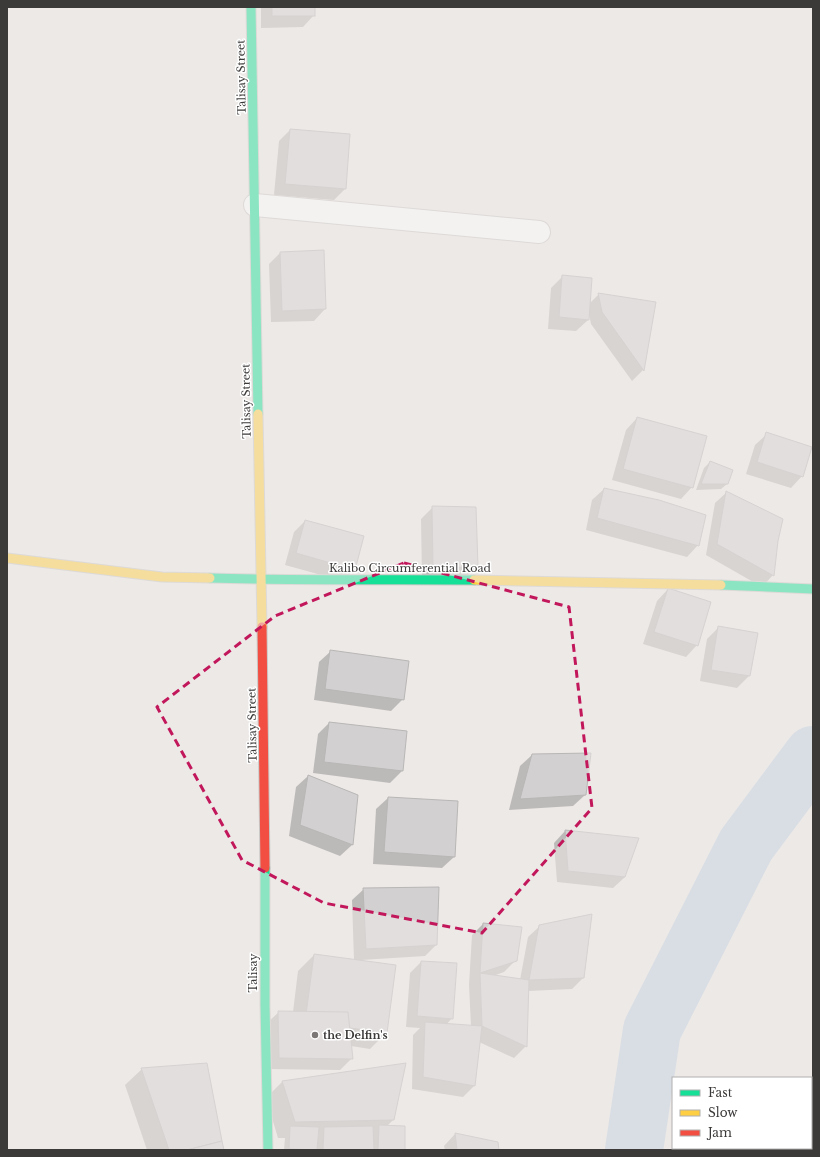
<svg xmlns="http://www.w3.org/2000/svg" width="820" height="1157" viewBox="0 0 820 1157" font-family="'Libre Baskerville',serif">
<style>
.shadow{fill:#0003}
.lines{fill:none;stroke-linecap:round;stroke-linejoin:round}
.river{stroke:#c1d0df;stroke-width:58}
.building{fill:#d2d0d0;stroke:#b9b6b6}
.street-casing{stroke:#c9c7c5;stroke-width:24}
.fast-casing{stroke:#c9c7c5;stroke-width:11}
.slow-casing{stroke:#c9c7c5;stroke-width:11}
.jam-casing{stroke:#c9c7c5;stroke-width:11}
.street{stroke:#fcfcfb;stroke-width:22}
.fast{stroke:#16e098;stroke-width:9}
.slow{stroke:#ffcf43;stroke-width:9}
.jam{stroke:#f24e42;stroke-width:9}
.marked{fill:none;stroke:#c2185b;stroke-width:3;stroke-dasharray:8 5;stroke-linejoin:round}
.poi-dot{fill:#7a7776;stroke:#fff;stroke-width:1.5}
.labels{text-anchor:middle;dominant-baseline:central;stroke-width:3;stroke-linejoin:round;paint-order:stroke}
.street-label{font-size:11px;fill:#3c3a39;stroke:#fff}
.poi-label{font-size:11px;font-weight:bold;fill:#3c3a39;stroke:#fff;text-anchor:start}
</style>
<rect width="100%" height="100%" fill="#ece9e7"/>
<g class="shadow">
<path d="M261,7H314V15L303,27L261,28Z"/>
<path d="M290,130L345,189L334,200L274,195L279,141Z"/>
<path d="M323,251L325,309L314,321L271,322L269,264L280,253Z"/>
<path d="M563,276L589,304L599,294L655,303L643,370L632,381L591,324L589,314L588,320L576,331L548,329L551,288Z"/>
<path d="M637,418L692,487L681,499L612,480L626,430Z"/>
<path d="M767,434L802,476L791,488L746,474L755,445Z"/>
<path d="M710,462L727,484L721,489L696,490L704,468Z"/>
<path d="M604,489L698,545L687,557L586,530L592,500Z"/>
<path d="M727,492L773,575L762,587L706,555L715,503Z"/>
<path d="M433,507L477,567L465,578L422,579L421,519Z"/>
<path d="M305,521L354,569L343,581L285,565L294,532Z"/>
<path d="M668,589L697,645L686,657L643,644L657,601Z"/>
<path d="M719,627L756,633L749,676L737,688L700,681L707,639Z"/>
<path d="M331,651L403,699L391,711L314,700L319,662Z"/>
<path d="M329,723L406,732L402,771L390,783L313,773L318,734Z"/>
<path d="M532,755L585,795L573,806L509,810L520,766Z"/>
<path d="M308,776L357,795L352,845L340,856L289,836L296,787Z"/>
<path d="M388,798L457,802L454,857L442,868L373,864L376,809Z"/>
<path d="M565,831L625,877L613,888L557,882L554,843Z"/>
<path d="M364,889L436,945L425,956L361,960L387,1032L370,1049L351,1046L352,1058L340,1070L268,1069L267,1023L279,1012H293L298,971L314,955L354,960L352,900Z"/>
<path d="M483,924L516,960L504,972L493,976L520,980L528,937L540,926L583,978L572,989L528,991L526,1046L514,1058L479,1042L474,1086L463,1097L412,1089L413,1035L420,1028L406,1027L410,973L421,962L452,1018L446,1025L471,1026L469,985L472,935Z"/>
<path d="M142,1069L223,1150H147L125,1085Z"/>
<path d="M283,1081L393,1120L387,1126L404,1150H284L285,1138H278L266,1098Z"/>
<path d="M455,1134L498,1150H445L444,1146Z"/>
</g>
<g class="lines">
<path class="river" d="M634,1150L652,1030L746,845L813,755"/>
</g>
<g class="building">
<rect x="272" y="7" width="43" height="9"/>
<path d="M290,129L350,134L346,189L285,184Z"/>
<path d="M324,250L326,309L282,311L280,252Z"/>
<path d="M562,275L592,278L589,320L559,317Z"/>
<path d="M598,293L656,302L644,371L602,312Z"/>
<path d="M637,417L707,436L693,488L623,469Z"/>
<path d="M766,432L812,447L803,477L757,462Z"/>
<path d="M710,461L733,470L728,484H701Z"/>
<path d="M604,488L659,500L706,515L699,546L597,518Z"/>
<path d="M726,491L783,519L778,541L774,576L717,544Z"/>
<path d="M432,506L476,507L478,567L433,568Z"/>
<path d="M305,520L364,536L355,570L296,553Z"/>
<path d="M668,588L711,602L698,646L654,632Z"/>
<path d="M718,626L758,633L750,676L711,670Z"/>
<path d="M330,650L409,661L404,700L325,689Z"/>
<path d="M329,722L407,731L403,771L324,762Z"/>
<path d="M591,753L586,795L520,799L532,754Z"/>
<path d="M308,775L358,795L353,845L300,825Z"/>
<path d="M388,797L458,801L455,857L384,852Z"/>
<path d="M565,830L639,838L625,877L568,871Z"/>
<path d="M439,887L437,945L366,949L363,888Z"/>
<path d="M592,914L584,978L529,980L539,925Z"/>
<path d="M483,923L522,927L517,961L480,973Z"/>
<path d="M314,954L396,965L387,1033L305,1022Z"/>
<path d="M421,961L457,963L453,1019L417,1016Z"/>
<path d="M480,973L529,980L527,1047L482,1026Z"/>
<path d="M278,1011L348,1012L353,1059L279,1058Z"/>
<path d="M425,1022L482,1026L475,1086L423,1077Z"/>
<path d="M207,1063L222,1141L187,1150H169L141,1068Z"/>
<path d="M406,1063L394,1120L295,1122L282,1081Z"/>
<path d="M379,1125L405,1126V1150H378Z"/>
<path d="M290,1126L319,1127L317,1150L289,1149Z"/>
<path d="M373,1126L374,1150H323L324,1127Z"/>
<path d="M455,1133L498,1142L499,1150H457Z"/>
<path d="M222,1141L224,1150H187Z"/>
</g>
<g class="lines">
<defs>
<path id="street" d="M255,205L539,232"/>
<g id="fast">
<path d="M251,7L258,414"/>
<path d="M210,578C298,581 386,579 474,580"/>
<path d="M721,585L813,589"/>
<path d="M265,868V1005L268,1150"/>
</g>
<g id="slow">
<path d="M258,414L262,627"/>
<path d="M7,558L162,577L210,578"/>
<path d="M474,580L721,585"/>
</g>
<path id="jam" d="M262,627L265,868"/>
</defs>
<use href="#street" class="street-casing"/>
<use href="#fast" class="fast-casing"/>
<use href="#slow" class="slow-casing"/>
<use href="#jam" class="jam-casing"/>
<use href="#street" class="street"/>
<use href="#fast" class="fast"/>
<use href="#slow" class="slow"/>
<use href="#jam" class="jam"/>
</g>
<path d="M0 0H820V1157H0ZM404,563L569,607L592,808L482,933L324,903L242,860L157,707L275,616Z" fill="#ece9e7" fill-opacity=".55" fill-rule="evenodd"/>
<path class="marked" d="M404,563L569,607L592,808L482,933L324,903L242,860L157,707L275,616Z"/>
<circle class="poi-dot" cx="315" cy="1035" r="4"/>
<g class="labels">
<g class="street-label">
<text transform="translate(241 77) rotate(-91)">Talisay Street</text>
<text transform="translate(246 401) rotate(-91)">Talisay Street</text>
<text x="410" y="568">Kalibo Circumferential Road</text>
<text transform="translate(252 725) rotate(-91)">Talisay Street</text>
<text transform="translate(253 973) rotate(-90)">Talisay</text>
</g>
<g class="poi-label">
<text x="323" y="1035">the Delfin's</text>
</g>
</g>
<rect width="820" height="1157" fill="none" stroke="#3c3a39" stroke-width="16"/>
<rect x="672" y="1077" width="140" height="72" fill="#ffffff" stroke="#b1b0b0"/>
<rect x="680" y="1090" width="20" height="6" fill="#16e098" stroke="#b1b0b0"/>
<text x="708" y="1097" font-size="12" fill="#3c3a39">Fast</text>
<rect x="680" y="1110" width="20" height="6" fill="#ffcf43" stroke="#b1b0b0"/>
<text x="708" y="1117" font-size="12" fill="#3c3a39">Slow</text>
<rect x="680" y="1130" width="20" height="6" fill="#f24e42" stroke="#b1b0b0"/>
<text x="708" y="1137" font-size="12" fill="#3c3a39">Jam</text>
</svg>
